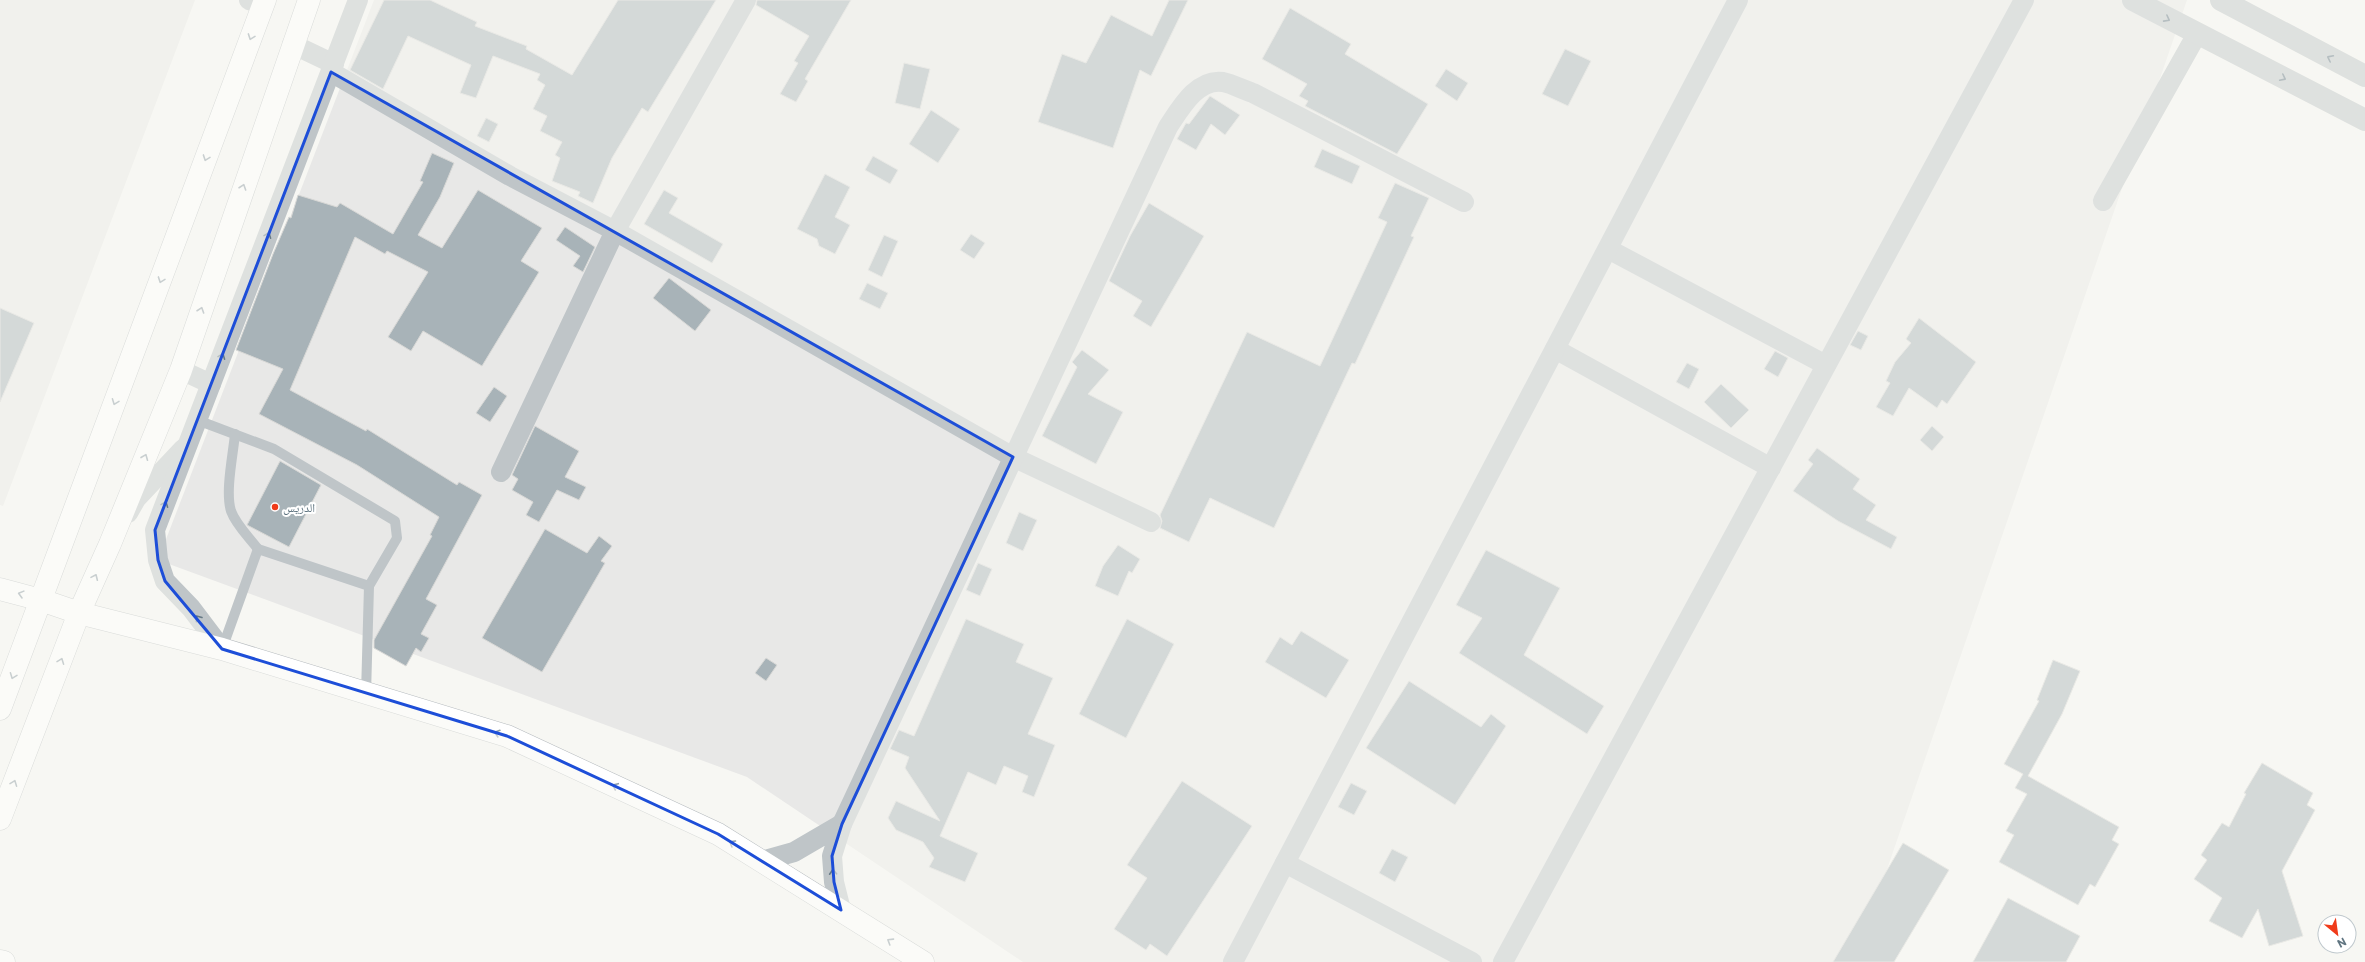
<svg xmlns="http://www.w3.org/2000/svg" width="2365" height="962" viewBox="0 0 2365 962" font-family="Commissioner,'Noto Naskh Arabic',sans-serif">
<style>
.built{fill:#e8e8e7}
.building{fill:#a8b3b8;stroke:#d8d8d6}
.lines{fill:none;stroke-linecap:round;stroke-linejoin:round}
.primary-casing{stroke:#b5babe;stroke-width:23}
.motorway-casing{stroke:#b4b9bc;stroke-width:23}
.service{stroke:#bfc5c8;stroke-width:10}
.minor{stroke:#bfc5c8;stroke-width:20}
.tertiary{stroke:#bfc5c8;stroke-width:22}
.primary{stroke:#fff;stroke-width:22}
.motorway{stroke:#fff;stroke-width:22}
.oneway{stroke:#657985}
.oneway2{stroke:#909ea7}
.marked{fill:none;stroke:#1d4ed8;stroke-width:3;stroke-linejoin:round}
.poi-dot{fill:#f03b1a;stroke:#fff;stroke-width:1.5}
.labels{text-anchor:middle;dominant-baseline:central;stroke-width:4;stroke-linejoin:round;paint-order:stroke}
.poi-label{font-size:12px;fill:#607581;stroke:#fff;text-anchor:start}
</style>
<rect width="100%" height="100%" fill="#f7f7f3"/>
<g class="built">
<path d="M0,0H195L3,506L0,505Z"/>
<path d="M374,0H2187L1855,962H1023L747,777L158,560Z"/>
</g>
<g class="building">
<path d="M384,0H430L477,22L475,26L527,46L526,49L572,75L618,0H716L648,112L642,108L612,158L593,203L578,196L580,192L552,181L560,158L555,155L562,142L540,131L547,116L533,109L545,85L537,80L540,74L493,56L476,98L460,93L471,65L408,36L383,89L350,70Z"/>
<path d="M757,0H851L805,79L808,81L796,102L780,94L798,63L794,61L809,36L756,5Z"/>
<path d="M1169,0H1188L1151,76L1140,70L1113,148L1038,122L1062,54L1086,63L1111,15L1152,36Z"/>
<path d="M1290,8L1351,44L1345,54L1428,104L1397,154L1305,106L1308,101L1299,96L1307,84L1262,59Z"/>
<path d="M1565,49L1591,61L1568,106L1542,94Z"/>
<path d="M904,63L930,69L920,109L895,103Z"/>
<path d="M1446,69L1468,83L1457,101L1435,86Z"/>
<path d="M1210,96L1240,115L1225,135L1211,124L1196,150L1177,139L1186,123L1189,124Z"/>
<path d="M931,110L960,129L938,163L909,144Z"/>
<path d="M486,118L498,124L489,142L477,136Z"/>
<path d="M1322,149L1360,166L1352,184L1314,167Z"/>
<path d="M432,153L454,163L440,197L418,235L442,248L478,190L542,228L521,261L539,272L482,366L423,331L411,351L388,337L428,272L387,251L385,254L355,237L290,390L366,431L367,429L457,485L459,482L482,495L426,599L437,605L421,634L429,638L421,652L416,648L406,666L374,648V640L432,536L430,535L439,517L357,465L259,414L283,369L236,350L273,254L289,217L291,218L298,195L337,207L340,203L393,234L423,182L420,181Z"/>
<path d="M873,156L898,170L890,184L865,170Z"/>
<path d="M825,174L850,187L835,217L850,225L835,254L819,246L817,239L797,229Z"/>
<path d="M1395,183L1429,198L1411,236L1414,237L1355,364L1352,363L1274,528L1210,498L1189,542L1160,528L1162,521L1160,515L1247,332L1320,366L1387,222L1378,218Z"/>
<path d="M664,190L678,198L669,213L723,244L712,263L644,224Z"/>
<path d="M1149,203L1204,236L1151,327L1133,316L1142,301L1109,281L1130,236Z"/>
<path d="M565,227L595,247L583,272L573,266L580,256L556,240Z"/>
<path d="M971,234L985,243L974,259L960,250Z"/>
<path d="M884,235L898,241L882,277L868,270Z"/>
<path d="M669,278L711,310L695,331L653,298Z"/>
<path d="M867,283L888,293L880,309L859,299Z"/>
<path d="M0,308L34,323L0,402Z"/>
<path d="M1919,318L1976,362L1947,404L1942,400L1937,408L1909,388L1893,416L1876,407L1890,383L1886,381L1895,362L1911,343L1906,339Z"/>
<path d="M1858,331L1868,336L1861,350L1850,345Z"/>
<path d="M1082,350L1109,370L1088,394L1123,412L1096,464L1042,436L1077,367L1072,362Z"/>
<path d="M1775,351L1788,358L1778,377L1764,369Z"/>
<path d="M1687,363L1699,369L1689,389L1676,382Z"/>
<path d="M1721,384L1749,410L1731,428L1704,402Z"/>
<path d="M494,387L507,396L490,422L476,413Z"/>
<path d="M535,426L579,451L565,477L586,487L579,500L557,490L539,522L526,515L533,502L512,490L518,479L512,475Z"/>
<path d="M1932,426L1944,437L1932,451L1920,440Z"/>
<path d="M1817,448L1860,479L1853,489L1876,505L1866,520L1897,537L1891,549L1838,521L1793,491L1813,464L1808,460Z"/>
<path d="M280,461L321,485L289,547L247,525Z"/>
<path d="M1019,512L1037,520L1023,551L1006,543Z"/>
<path d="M545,529L587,553L599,536L612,546L601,561L605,563L542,672L482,638Z"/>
<path d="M1118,545L1140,559L1132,573L1129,571L1118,596L1095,586L1103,566Z"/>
<path d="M1486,550L1560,588L1524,655L1604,706L1587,734L1459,653L1482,618L1456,605Z"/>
<path d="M978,563L992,569L980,596L966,590Z"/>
<path d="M966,619L1024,644L1016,662L1053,678L1028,734L1055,745L1034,797L1022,792L1028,776L1004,766L996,785L968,772L940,836L978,853L965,882L929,867L934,858L923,842L896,830L888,818L896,801L940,821L905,768L909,757L890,749L899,730L914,736Z"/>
<path d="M1127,619L1174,644L1126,738L1079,714Z"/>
<path d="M1301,631L1349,660L1326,698L1265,662L1280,637L1292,645Z"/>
<path d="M766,658L777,665L766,681L755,673Z"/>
<path d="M2053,660L2080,671L2062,714L2028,776L2119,827L2112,840L2119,844L2095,887L2090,884L2078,905L1999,862L2014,835L2006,831L2027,794L2015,788L2023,774L2004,764L2039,701L2037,700Z"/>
<path d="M1409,681L1481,727L1491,714L1506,726L1455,805L1366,748Z"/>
<path d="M2262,763L2313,793L2307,805L2315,810L2282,871L2303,936L2269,946L2258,909L2242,938L2209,921L2222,898L2194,879L2207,860L2201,855L2222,823L2229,827L2246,794L2244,793Z"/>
<path d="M1182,781L1252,826L1167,956L1150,944L1146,950L1114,929L1147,878L1127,865Z"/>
<path d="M1351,783L1367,791L1354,815L1338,807Z"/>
<path d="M1903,843L1949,870L1894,962H1833Z"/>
<path d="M1392,849L1408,857L1395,882L1379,873Z"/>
<path d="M2008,898L2080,936L2066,962H1973Z"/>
</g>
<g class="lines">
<defs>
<g id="primary">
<path d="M0,589L41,600"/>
<path d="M79,613L222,649L507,736L718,834L923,962"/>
<path d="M0,709L265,0"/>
<path d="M0,819L79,613L110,544L181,370L309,0"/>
</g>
<g id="motorway">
<path d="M41,600L79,613"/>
<path d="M0,961L4,962"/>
</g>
</defs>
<use href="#primary" class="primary-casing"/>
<use href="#motorway" class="motorway-casing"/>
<g class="service">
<path d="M197,420L274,449L395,521L397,538L369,586"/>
<path d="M235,434C233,455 225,492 231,511C236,525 249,537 258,549"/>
<path d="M222,649L258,549L369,586L366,694"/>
</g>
<g class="minor">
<path d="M249,0L263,5"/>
<path d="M292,44L334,64"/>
<path d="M331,72L510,176L615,231L1013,457L1151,522"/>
<path d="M2103,201L2197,34"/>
<path d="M1608,249L1826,365"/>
<path d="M1555,349L1771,468"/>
<path d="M181,370L211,384"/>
<path d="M501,472L615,231L746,0"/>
<path d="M128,513L136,499L183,449"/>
<path d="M222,649L191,608L165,581L158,560L155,530L358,0"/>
<path d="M842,824L1168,127C1180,109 1197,78 1223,82C1233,84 1243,90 1253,93L1464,202"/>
<path d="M762,861L794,852L842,824L832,856L834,882L841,910"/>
<path d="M1285,863L1472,962"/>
<path d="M1233,962L1738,0"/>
<path d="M1503,962L2024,0"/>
</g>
<g class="tertiary">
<path d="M2133,0L2365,120"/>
<path d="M2221,0L2365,76"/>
</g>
<use href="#primary" class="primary"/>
<use href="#motorway" class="motorway"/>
</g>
<defs><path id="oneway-chevron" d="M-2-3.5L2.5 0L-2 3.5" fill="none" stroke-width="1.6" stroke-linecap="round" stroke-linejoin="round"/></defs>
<g class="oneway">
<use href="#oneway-chevron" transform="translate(2167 19) rotate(28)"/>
<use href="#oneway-chevron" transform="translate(2330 58) rotate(-153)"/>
<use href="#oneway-chevron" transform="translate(2283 78) rotate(27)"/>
<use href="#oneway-chevron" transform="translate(268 235) rotate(-69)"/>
<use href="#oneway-chevron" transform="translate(222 356) rotate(-69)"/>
<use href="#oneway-chevron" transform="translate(165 504) rotate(-69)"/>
<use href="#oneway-chevron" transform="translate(198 618) rotate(-127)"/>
<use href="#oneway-chevron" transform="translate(833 872) rotate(-93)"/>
</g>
<g class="oneway2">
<use href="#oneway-chevron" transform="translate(251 37) rotate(110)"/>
<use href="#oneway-chevron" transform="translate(206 158) rotate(110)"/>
<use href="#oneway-chevron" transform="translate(243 187) rotate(-71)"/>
<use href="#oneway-chevron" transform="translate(161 280) rotate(110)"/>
<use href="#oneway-chevron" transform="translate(201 310) rotate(-71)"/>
<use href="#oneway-chevron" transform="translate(115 402) rotate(111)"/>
<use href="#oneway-chevron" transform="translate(145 457) rotate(-68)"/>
<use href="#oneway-chevron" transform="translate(95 577) rotate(-66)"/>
<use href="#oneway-chevron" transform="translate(21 594) rotate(-165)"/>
<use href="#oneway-chevron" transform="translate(61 661) rotate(-69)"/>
<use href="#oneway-chevron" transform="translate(13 676) rotate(111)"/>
<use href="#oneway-chevron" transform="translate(497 733) rotate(-163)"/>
<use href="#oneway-chevron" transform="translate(14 783) rotate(-69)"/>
<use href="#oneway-chevron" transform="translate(615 786) rotate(-155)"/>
<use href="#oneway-chevron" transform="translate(732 843) rotate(-149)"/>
<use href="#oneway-chevron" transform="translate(890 941) rotate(-148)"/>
</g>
<path d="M0 0H2365V962H0ZM331,72L1013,457L842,824L832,856L834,882L841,910L718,834L507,736L222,649L165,581L158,560L155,530Z" fill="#f7f7f3" fill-opacity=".55" fill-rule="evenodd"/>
<path class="marked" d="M331,72L1013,457L842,824L832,856L834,882L841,910L718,834L507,736L222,649L165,581L158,560L155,530Z"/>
<circle class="poi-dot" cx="275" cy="507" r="4"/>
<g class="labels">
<g class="poi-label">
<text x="283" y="507">الدريس</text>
</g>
</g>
<g transform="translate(2337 934) rotate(151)"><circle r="19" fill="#ffffff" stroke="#bfc8cd"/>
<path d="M0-3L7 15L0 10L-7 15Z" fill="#f03b1a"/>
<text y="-6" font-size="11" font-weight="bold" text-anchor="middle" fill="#607581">N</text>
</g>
</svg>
